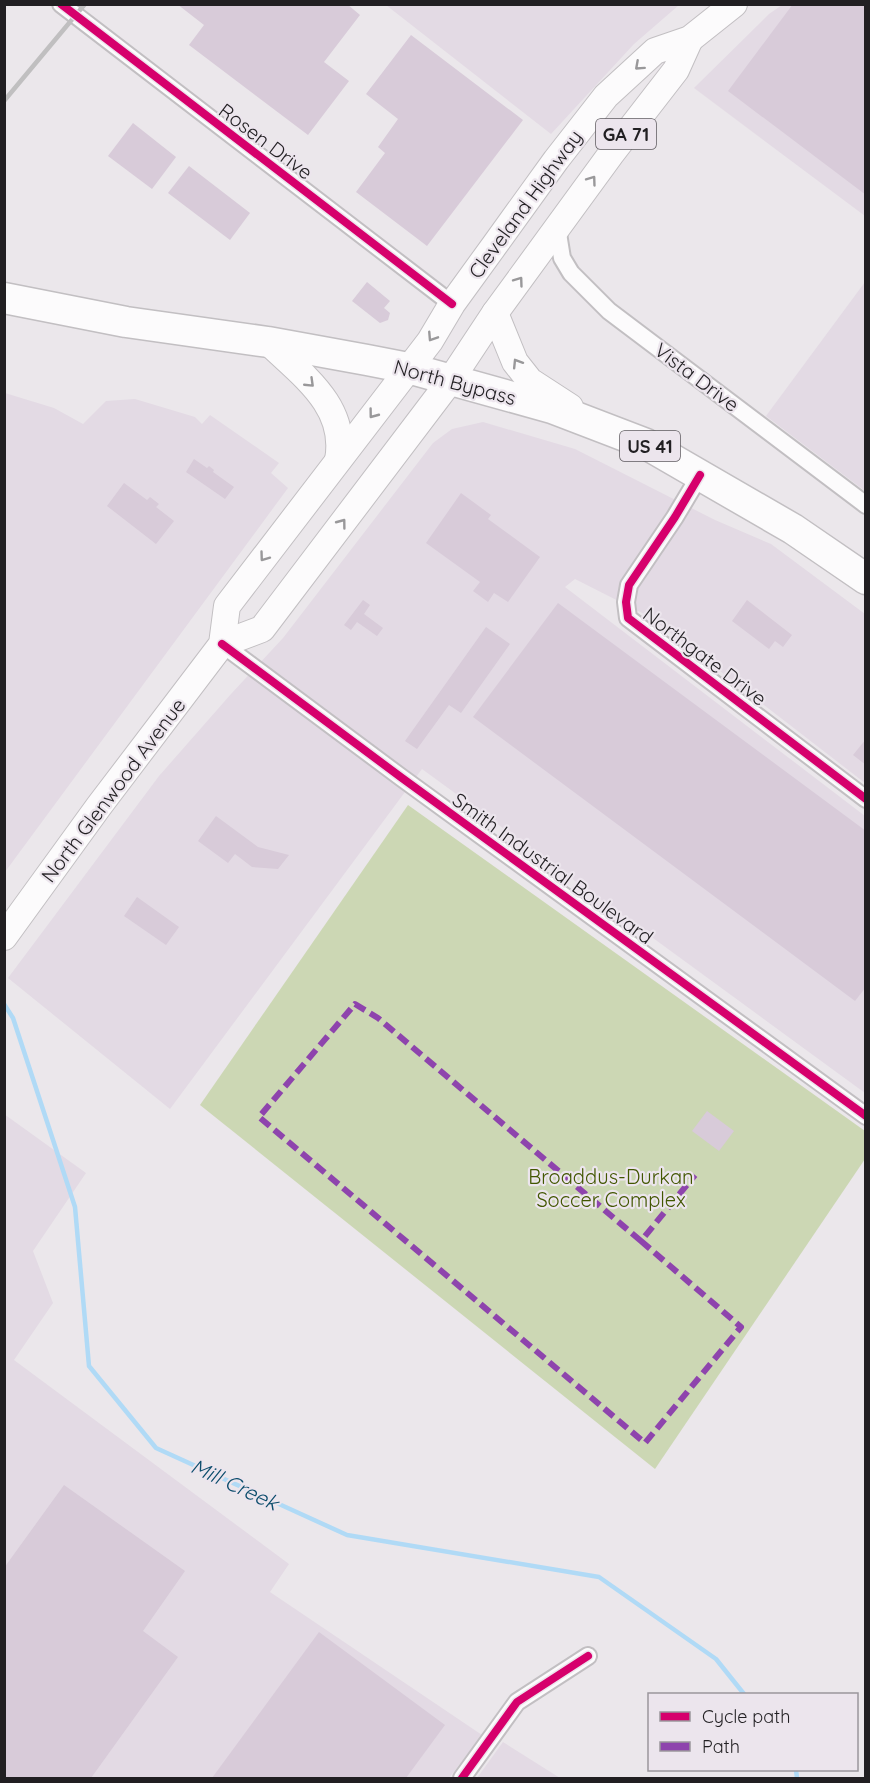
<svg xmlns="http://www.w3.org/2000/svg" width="870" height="1783" viewBox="0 0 870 1783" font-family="Quicksand,sans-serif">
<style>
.built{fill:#e3dae4}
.green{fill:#ccd7b4}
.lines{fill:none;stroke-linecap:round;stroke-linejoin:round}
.stream{stroke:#b0daf6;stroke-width:4.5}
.building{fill:#d8cbd9}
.street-casing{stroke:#c2bfc2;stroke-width:20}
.primary-casing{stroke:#c2bfc2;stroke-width:28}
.highway-casing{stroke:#c2bfc2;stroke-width:33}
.street{stroke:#fcfbfc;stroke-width:16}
.primary{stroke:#fcfbfc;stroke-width:26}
.highway{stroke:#fcfbfc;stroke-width:30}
.rail{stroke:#c0bfc0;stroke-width:4.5}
.quiet{stroke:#8e44ad;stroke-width:6;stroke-dasharray:12 6;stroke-linecap:butt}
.cycleway-casing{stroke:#ece5ed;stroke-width:11}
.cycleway{stroke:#d6006c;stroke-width:8}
.oneway{stroke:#99989a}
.labels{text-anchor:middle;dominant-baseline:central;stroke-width:4.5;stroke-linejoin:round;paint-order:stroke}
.shield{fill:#ece5ed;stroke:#5e5a5f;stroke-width:1.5}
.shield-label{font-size:18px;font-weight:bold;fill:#211f22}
.street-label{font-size:20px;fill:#211f22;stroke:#ece5ed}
.park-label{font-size:20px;fill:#425700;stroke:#ece5ed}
.water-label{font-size:21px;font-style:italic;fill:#0c4d6c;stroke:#ece5ed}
</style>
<rect width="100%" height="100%" fill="#ebe7eb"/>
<g class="built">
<path d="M386,5H679L634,44L551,134Z"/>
<path d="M782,5H865V216L694,88L769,14Z"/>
<path d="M865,282V491L766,416Z"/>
<path d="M5,393L54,408L83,424L106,401L135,399L195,417L202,424L210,415L279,463L271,473L288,488L5,872Z"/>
<path d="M483,422L575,449L715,520L771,544L865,614V783L650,617L575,579L565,587L865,816V1093L422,769L170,1109L8,978L159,776L231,694L283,638L433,443L452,429Z"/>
<path d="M4,1114L86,1173L33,1251L53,1303L14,1360L289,1564L270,1592L482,1735L449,1778H5Z"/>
<path d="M503,1742L560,1778H477Z"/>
</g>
<path class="green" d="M408,805L865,1131V1159L655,1469L200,1105Z"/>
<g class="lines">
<g class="stream">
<path d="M4,1004L13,1018L75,1207L89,1366L156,1448L347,1535L599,1577L716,1659L744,1694"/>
<path d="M796,1770L797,1778"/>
</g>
</g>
<g class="building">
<path d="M177,4H347L360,15L324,62L349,81L308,135L189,45L204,25Z"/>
<path d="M793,4H866V195L728,91Z"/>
<path d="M411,35L523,120L427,246L356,192L385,153L378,147L398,119L366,94Z"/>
<path d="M133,123L176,157L152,189L108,156Z"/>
<path d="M189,166L250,213L230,240L168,193Z"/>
<path d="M367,282L390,301L384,308L390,313L388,320L380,323L352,301Z"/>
<path d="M194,459L207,468L209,466L214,470L213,472L234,487L225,499L186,472Z"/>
<path d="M124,483L147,500L150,497L159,504L156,507L174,521L156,544L107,506Z"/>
<path d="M461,493L491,515L488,519L540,557L508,602L494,593L488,602L473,591L480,582L426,543Z"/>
<path d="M363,600L370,605L364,614L383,628L377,636L357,622L351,630L344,625Z"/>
<path d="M747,600L792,635L783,647L775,641L769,649L732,621Z"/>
<path d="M558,603L866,831V987L855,1001L473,717Z"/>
<path d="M486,627L510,644L461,713L449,705L417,749L405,741Z"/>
<path d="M866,739V765L853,755Z"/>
<path d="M216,816L258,847L289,855L278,869L252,867L235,854L228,863L198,841Z"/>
<path d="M137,897L179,927L166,945L124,916Z"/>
<path d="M707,1111L734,1131L719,1151L692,1131Z"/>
<path d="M64,1485L185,1571L143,1631L178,1657L91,1778H4V1568Z"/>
<path d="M319,1632L445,1725L406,1778H212Z"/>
</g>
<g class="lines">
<defs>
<g id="street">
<path d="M61,4L452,304"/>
<path d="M557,227L562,258L571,273L609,311L866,505"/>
<path d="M700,475L675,517L629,585L626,602L628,618L866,799"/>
<path d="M222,644L402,778L866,1116"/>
<path d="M462,1778L517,1702L588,1656"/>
</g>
<g id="primary">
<path d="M495,313L515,362L530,381L570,407"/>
<path d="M268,342C302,375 348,406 338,460"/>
<path d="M222,644L262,629L450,381L495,313L611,154L676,70L690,39"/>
<path d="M4,937L99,806L222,644L227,606L430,341L452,304L494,246L556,160L606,96L655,51L690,39L734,4"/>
</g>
<path id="highway" d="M4,298L126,322L268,342L367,360L408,368L552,408L646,444L793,529L866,579"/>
</defs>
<use href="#street" class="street-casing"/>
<use href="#primary" class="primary-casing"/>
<use href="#highway" class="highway-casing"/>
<use href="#street" class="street"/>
<use href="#primary" class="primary"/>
<use href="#highway" class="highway"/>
<path class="rail" d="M4,101L85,4"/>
<path class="quiet" d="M641,1241L378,1018L355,1004L259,1117L645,1443L741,1327L641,1241L695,1175"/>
<defs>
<g id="cycleway">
<path d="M61,4L452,304"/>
<path d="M700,475L675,517L629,585L626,602L628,618L866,799"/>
<path d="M222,644L402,778L866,1116"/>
<path d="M462,1778L517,1702L588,1656"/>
</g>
</defs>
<use href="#cycleway" class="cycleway-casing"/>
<use href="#cycleway" class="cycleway"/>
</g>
<defs><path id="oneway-chevron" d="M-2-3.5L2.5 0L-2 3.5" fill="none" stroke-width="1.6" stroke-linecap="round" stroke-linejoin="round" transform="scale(1.5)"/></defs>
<g class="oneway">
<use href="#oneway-chevron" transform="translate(639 66) rotate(138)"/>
<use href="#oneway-chevron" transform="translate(592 180) rotate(-54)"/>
<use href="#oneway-chevron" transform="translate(519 281) rotate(-54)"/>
<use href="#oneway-chevron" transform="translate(432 337) rotate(123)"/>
<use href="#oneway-chevron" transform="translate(517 363) rotate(-122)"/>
<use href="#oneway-chevron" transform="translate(310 383) rotate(44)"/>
<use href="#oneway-chevron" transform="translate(373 414) rotate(127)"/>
<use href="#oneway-chevron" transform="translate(342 523) rotate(-53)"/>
<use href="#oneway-chevron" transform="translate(264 557) rotate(126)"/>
</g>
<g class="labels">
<g class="shield">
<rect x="596" y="119" width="60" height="30" rx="4.5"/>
<rect x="620" y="431" width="60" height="30" rx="4.5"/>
</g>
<g class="shield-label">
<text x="626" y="134">GA 71</text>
<text x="650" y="446">US 41</text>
</g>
<g class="street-label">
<text transform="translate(266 141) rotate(37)">Rosen Drive</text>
<text transform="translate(525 204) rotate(-54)">Cleveland Highway</text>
<text transform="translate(697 377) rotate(37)">Vista Drive</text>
<text transform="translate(455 382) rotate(15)">North Bypass</text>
<text transform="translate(705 656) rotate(37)">Northgate Drive</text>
<text transform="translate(113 790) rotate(-53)">North Glenwood Avenue</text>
<text transform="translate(553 868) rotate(36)">Smith Industrial Boulevard</text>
</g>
<g class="park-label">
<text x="611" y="1176">Broaddus-Durkan<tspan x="611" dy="23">Soccer Complex</tspan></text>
</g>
<g class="water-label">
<text transform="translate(235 1484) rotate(25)">Mill Creek</text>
</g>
</g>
<rect width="870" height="1783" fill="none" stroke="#211f22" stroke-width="12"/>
<rect x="648" y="1693" width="210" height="78" fill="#ece5ed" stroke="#9b969c" stroke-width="1.5"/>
<rect x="660" y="1712" width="30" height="9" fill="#d6006c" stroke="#9b969c" stroke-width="1.5"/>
<text x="702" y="1723" font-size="18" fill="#211f22">Cycle path</text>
<rect x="660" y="1742" width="30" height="9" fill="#8e44ad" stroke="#9b969c" stroke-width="1.5"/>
<text x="702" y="1753" font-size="18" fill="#211f22">Path</text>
</svg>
